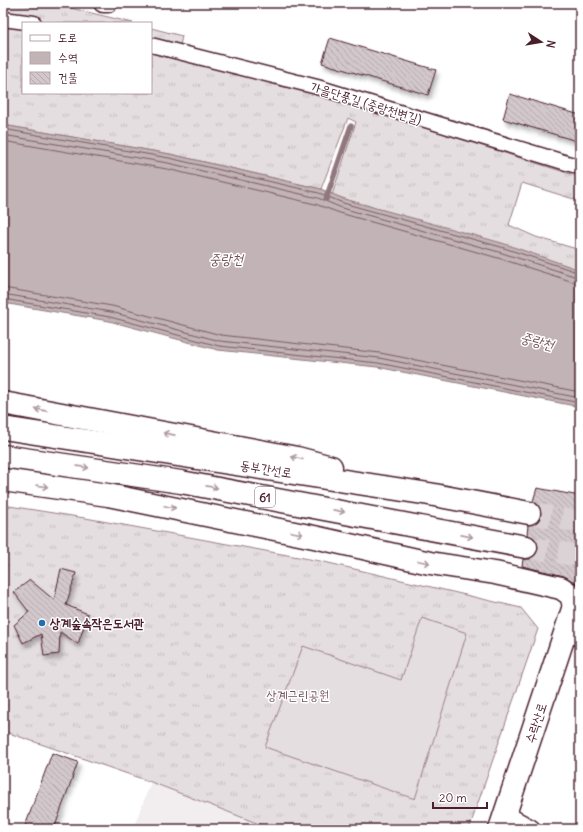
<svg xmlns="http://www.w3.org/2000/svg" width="583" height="832" viewBox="0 0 583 832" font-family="Delius,'Poor Story',sans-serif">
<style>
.built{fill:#f2eeef}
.grass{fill:url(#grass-tufts);stroke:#987e86}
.garden{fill:#e5dee0;stroke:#987e86}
.water{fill:#c1b3b6;stroke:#91787e}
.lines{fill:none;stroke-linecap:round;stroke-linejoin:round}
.shore{stroke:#7a5a63;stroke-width:1}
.stream{stroke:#91787e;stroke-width:5.5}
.building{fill:url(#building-back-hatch);stroke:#4a1f2b;filter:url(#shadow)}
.trunk-tunnel{stroke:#dbd2d5;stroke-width:22;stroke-dasharray:22 11;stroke-linecap:butt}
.pedestrian-casing{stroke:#4a1f2b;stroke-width:17}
.minor-casing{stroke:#4a1f2b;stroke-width:21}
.tertiary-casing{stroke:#4a1f2b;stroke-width:25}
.trunk-casing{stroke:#4a1f2b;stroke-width:25}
.pedestrian{stroke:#fff;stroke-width:14}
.minor{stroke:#fff;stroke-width:18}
.tertiary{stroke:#fff;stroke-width:22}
.trunk{stroke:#fff;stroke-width:22}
.oneway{stroke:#ae9aa0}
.poi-dot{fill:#1f6fb2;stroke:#fff;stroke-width:1.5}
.labels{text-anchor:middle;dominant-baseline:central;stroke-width:3;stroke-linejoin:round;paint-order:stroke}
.shield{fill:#fff;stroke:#80626b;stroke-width:1}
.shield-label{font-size:12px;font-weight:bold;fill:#4a1f2b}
.street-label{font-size:13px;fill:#4a1f2b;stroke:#fff}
.poi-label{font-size:13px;font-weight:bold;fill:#4a1f2b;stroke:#fff;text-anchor:start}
.park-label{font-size:13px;fill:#714f58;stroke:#fff}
.water-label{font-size:14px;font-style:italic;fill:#74535c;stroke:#fff}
</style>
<defs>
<pattern id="grass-tufts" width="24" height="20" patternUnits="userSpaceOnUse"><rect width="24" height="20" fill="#e5dee0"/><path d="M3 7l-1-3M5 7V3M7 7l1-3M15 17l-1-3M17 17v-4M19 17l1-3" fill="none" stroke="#c6bec0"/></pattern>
<pattern id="building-back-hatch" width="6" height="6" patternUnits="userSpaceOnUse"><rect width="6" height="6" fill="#d2c7cb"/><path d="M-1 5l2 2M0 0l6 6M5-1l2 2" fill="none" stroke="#b6aaae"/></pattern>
<filter id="shadow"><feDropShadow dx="2.5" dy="4.5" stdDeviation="2" flood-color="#0004"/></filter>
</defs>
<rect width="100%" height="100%" fill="#fff"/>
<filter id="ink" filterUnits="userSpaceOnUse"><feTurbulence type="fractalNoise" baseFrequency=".025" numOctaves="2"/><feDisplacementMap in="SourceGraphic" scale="8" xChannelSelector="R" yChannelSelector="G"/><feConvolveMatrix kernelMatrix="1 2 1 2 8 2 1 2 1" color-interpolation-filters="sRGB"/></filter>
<g filter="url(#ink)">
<path class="built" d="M151,782L272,829H133Z"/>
<g class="grass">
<path d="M3,3H50L133,23H23V93H151V28L182,36L178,56L300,88L580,177V201L522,183L509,225L536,237L580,250V270L332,195L356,122L348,118L321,189L170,154L3,125Z"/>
<path d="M3,505L91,519L320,561L521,608L538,629L469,829H272L151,782L3,731Z"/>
</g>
<path class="garden" d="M422,618L467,633L415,799L265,747L303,646L401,680Z"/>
<path class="water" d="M3,125L170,154L321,189L344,199L502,243L580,270V407L377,367L218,350L109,321L3,303Z"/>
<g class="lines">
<g class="shore">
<path d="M3,129L169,158L319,193L343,203L501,247L580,273"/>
<path d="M3,135L168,163L318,198L342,208L499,252L580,278"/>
<path d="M3,141L167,169L315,204L340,213L498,258L580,284"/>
<path d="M3,288L112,306L221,335L380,353L580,392"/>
<path d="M3,294L111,312L220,341L379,358L580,398"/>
<path d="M3,299L110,317L219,346L378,363L580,403"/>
</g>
<path class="stream" d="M326,199L351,126"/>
</g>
<g class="building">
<path d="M330,38L436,70L428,95L322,63Z"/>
<path d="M510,94L580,115V142L503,119Z"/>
<path d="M537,488L580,496V583L574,582L564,576L522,566L523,559H530L536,555L538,549V543L534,538L527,535L528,525L538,521L541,516V509L533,501Z"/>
<path d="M61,569L76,573L66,605L88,614L78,644L60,632L59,654L44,656L41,634L23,643L14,625L29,612L14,592L30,580L54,600Z"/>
<path d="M52,753L78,762L54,829H24Z"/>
</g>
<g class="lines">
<g class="trunk-tunnel">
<path d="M529,513L580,522"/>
<path d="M526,547L580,556"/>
</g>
<defs>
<g id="pedestrian">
<path d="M3,19L34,23"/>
<path d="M151,45L317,87L580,167"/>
</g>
<g id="minor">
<path d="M103,3H108"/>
<path d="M567,630L580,637"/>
<path d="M505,815L531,829"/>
</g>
<path id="tertiary" d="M500,829L574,606"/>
<g id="trunk">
<path d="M3,403L297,458L331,467"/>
<path d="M3,428L429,494L529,513"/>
<path d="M3,456L181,482L526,547"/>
<path d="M3,480L108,495L314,537L430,563L495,573L561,588L571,595L574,606"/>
</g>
</defs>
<use href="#pedestrian" class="pedestrian-casing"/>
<use href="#minor" class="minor-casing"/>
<use href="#tertiary" class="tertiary-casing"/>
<use href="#trunk" class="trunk-casing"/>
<use href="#pedestrian" class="pedestrian"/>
<use href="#minor" class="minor"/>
<use href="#tertiary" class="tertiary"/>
<use href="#trunk" class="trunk"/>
</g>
<defs><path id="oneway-shaft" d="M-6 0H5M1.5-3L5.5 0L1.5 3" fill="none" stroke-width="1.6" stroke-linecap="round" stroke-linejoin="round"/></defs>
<g class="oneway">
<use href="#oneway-shaft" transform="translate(41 410) rotate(-169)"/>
<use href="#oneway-shaft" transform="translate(169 434) rotate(-169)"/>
<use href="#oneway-shaft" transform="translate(297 458) rotate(-167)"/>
<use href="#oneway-shaft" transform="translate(83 467) rotate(8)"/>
<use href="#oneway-shaft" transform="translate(42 486) rotate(8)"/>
<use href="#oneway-shaft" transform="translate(212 487) rotate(11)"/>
<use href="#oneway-shaft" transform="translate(170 507) rotate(12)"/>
<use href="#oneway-shaft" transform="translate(339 511) rotate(11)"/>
<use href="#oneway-shaft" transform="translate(297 533) rotate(12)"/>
<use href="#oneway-shaft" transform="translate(467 536) rotate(11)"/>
<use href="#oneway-shaft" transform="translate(424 562) rotate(12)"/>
</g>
</g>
<circle class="poi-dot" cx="42" cy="623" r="4"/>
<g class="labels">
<rect class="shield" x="255" y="487" width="20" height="20" rx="3"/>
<g class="shield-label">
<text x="265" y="497">61</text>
</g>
<g class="street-label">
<text transform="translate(366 103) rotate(17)">가을단풍길 (중랑천변길)</text>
<text transform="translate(266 469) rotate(9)">동부간선로</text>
<text transform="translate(536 723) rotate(-72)">수락산로</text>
</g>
<g class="poi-label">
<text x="50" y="623">상계숲속작은도서관</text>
</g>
<g class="park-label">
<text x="298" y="695">상계근린공원</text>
</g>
<g class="water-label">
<text x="226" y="259">중랑천</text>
<text transform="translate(537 341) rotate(15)">중랑천</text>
</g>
</g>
<rect width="583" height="832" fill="none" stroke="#fff" stroke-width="16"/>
<rect x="8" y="8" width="567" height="816" fill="none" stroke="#4a1f2b" stroke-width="1.5" filter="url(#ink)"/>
<rect x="22" y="22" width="130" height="72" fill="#ffffff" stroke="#b7a5aa"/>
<rect x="30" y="35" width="20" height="6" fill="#ffffff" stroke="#b7a5aa"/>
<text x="58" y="42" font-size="12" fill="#4a1f2b">도로</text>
<rect x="30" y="52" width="20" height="12" fill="#c1b3b6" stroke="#b7a5aa"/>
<text x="58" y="62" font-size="12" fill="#4a1f2b">수역</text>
<rect x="30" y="72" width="20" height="12" fill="url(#building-back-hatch)" stroke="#b7a5aa"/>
<text x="58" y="82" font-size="12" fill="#4a1f2b">건물</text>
<g transform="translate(541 42) rotate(102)" stroke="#ffffff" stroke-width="3" paint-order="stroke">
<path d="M0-3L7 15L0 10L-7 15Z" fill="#4a1f2b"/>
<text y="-6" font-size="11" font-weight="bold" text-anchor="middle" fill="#4a1f2b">N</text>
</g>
<path d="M433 802v6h54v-6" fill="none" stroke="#4a1f2b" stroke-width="2"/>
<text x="439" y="802" font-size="12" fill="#4a1f2b" stroke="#ffffff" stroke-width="3" paint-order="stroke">20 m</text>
</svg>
